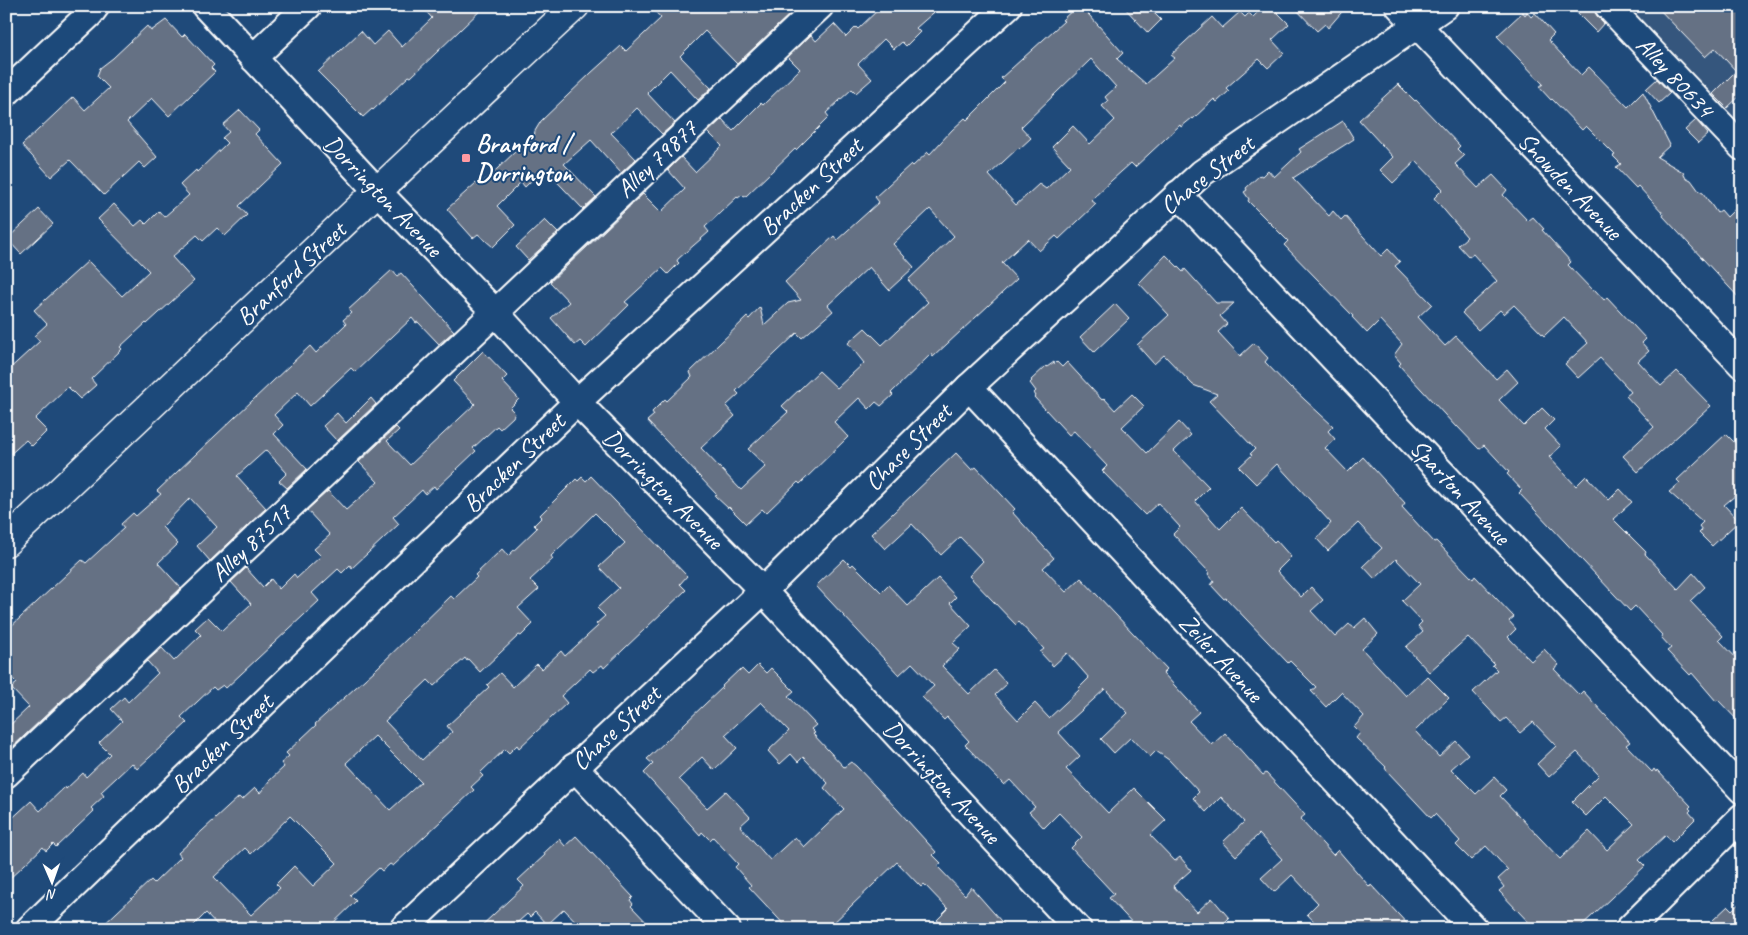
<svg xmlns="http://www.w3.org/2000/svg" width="1748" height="935" viewBox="0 0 1748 935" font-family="Caveat,sans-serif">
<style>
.built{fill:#34567d}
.building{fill:#657184;stroke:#fff;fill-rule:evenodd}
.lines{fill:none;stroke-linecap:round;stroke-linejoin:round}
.minor-casing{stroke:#fff;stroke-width:30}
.major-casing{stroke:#fff;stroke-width:31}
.minor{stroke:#1f4a7a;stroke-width:26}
.major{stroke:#1f4a7a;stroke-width:28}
.poi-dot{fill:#ff9aa2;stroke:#1f4a7a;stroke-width:2}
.labels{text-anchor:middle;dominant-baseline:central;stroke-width:4;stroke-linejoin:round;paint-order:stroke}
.street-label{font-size:25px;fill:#fff;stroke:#1f4a7a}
.poi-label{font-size:25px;font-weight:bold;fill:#fff;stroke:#1f4a7a;text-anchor:start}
</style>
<rect width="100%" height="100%" fill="#1f4a7a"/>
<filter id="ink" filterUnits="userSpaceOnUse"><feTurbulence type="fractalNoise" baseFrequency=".02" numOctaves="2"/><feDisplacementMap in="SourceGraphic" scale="10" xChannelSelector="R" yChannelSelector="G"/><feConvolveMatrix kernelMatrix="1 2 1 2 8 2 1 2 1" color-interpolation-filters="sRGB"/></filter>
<g filter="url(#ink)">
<path class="built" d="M1626,6H1742V128Z"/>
<g class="building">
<path d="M421,6H485L411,77L409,76L373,110L372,109L363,117L318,72L361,31L373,45L388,31L402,47L432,18Z"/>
<path d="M650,6H783L790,14L737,64L705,31L680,56L711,88L698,100L670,70L647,93L675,123L662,134L637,108L611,133L636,159L621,173L591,140L564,164L596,197L583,209L544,168L525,187L521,182L497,206L515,225L493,247L478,234L473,238L447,209L476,183L479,186L516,151L517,152L534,137L535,131L541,121L591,73L621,46L626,51L661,18Z"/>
<path d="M882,6H941L916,28L920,32L906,46L902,42L894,49L884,39L858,64L872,79L856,93L852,89L826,113L829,117L796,150L795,149L746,196L744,197L742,195L738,198L737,197L705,227L709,232L678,259L677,261L679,263L668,274L662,268L625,302L629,305L586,347L580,341L575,345L551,318L569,302L550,282L643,194L661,212L685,189L668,170L681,157L695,172L722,146L708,132L722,119L733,131L761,103L763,105L800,69L788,57L811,35L816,41L834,24L846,37L856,27L858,29Z"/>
<path d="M1077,6H1081L1123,53L1117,59L1146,84L1175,58L1171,55L1212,17L1222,28L1240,12L1245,17L1249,13L1253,17L1264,6H1271L1289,24L1272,40L1284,53L1268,68L1259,59L1226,88L1229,91L1217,102L1214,99L1193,119L1192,118L1181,127L1180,125L1135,167L1131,163L1112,180L1091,200L1096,204L1059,239L1056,236L1039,251L1028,239L1002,263L1017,279L933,357L931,354L891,393L893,395L881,406L876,402L869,409L859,398L834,422L848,437L800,484L798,482L766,513L762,509L746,524L729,507L728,508L715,496L717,495L647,421L654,415L652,412L665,399L667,401L692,377L690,372L747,317L749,319L760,307L764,325L788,303L801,300L785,282L834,236L837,240L879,202L875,197L911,164L913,166L928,152L930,154L952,130L965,118L967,120L1005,82L1001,78L1064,21L1062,20ZM1091,59L1116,87L1105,97L1108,101L1102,106L1115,120L1090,144L1073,126L1052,147L1070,166L1046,189L1039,184L1016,205L989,175L1018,148L1019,149L1031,138L1021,127ZM930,209L954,236L908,280L928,302L882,345L865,328L848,343L864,363L837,388L819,371L782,406L788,412L748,449L766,466L741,490L701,448L735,416L726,406L739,394L736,391L797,333L802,338L833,311L828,305L869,267L889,290L914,267L893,244Z"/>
<path d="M1123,6H1147L1161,20L1148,33Z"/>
<path d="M1293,6H1347L1328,28L1325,24L1317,31Z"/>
<path d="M1570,6H1593L1597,16L1604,23L1596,32Z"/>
<path d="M1656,6H1742V94L1727,108L1713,94L1736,71L1715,48L1705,57Z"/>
<path d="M1523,12L1525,15L1527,12L1531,17L1535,13L1554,34L1548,40L1581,75L1589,67L1628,107L1643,92L1670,145L1657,157L1683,172L1685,177L1691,180L1699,191L1703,193L1717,213L1721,210L1727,217L1742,202V301L1663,216L1664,214L1638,186L1636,188L1616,167L1621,164L1613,156L1615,155L1586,126L1582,130L1552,99L1551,100L1539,87L1543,84L1497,36Z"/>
<path d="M166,20L182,37L185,34L214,65L211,68L215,72L169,116L152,98L127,122L157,157L145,168L139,162L104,195L70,160L51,177L22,145L73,97L85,110L109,88L97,76L100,68L113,58L147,26L151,31Z"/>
<path d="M1657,79L1670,93L1659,103L1646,89Z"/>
<path d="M1398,84L1415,101L1416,100L1460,146L1457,149L1464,156L1455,164L1478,188L1493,175L1507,190L1503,195L1528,221L1533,217L1544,229L1542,230L1571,262L1568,265L1593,291L1595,290L1604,300L1607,297L1646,339L1642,343L1649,351L1638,361L1661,386L1677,371L1711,406L1638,472L1623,456L1654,427L1626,396L1631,392L1626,386L1600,358L1578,378L1565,364L1588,343L1564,317L1544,336L1514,305L1504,314L1500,310L1478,330L1462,313L1497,281L1473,254L1469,257L1458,245L1467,237L1434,198L1443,189L1416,161L1393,183L1380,170L1393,157L1359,120Z"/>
<path d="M240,110L259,130L255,134L283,164L239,206L247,215L225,236L217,228L203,241L197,235L172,257L194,281L147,324L146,323L120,347L122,349L91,379L96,385L80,399L68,387L35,419L47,431L32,446L26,440L6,458V372L40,341L34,336L47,324L34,310L88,261L122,296L149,271L98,219L114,204L135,226L142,220L146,224L159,211L164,217L189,195L180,185L196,170L197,172L227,143L222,138L229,132L223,125Z"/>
<path d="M1696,120L1708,134L1698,143L1685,130Z"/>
<path d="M1343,121L1354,139L1293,178L1329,216L1333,211L1341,220L1345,216L1381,256L1388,249L1400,262L1395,266L1432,304L1418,317L1445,346L1456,336L1496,379L1507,369L1518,382L1499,400L1524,426L1542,408L1554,420L1545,429L1561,446L1549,457L1576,486L1586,476L1609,500L1620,489L1632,502L1613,519L1646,552L1645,554L1678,589L1693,573L1705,587L1690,601L1723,636L1719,640L1742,664V725L1718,700L1716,701L1692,673L1690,675L1667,651L1671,648L1661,637L1662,635L1635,606L1630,611L1519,493L1522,490L1507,474L1509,472L1484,445L1479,449L1457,426L1456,427L1399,365L1401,363L1394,355L1402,344L1380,320L1367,333L1352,317L1353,316L1284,245L1288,241L1248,201L1249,199L1244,192L1247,190L1246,188L1260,175L1262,176L1268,170L1274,177L1301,152L1299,149Z"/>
<path d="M39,209L53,224L21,254L7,239Z"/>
<path d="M545,220L558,233L528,260L516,247Z"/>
<path d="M1166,255L1183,272L1185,269L1216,303H1234L1220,316L1227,324L1218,332L1240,356L1254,343L1268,358L1265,362L1290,388L1291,387L1333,426L1328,431L1335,439L1325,448L1348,472L1363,457L1405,503L1402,507L1434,542L1436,541L1473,579L1475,576L1514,617L1509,621L1516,629L1508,637L1531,661L1544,649L1559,665L1554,669L1579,695L1583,691L1630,742L1626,745L1652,772L1654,769L1656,772L1657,770L1691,806L1689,808L1691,810L1689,812L1695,819L1672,842L1666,835L1639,860L1645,866L1578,929H1535L1499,891L1504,887L1498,879L1508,870L1486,846L1471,860L1456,845L1460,841L1435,814L1431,818L1387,771L1385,768L1386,767L1356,738L1360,733L1354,727L1364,716L1341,692L1326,707L1311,691L1316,687L1290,661L1288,663L1226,598L1224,599L1211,585L1214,581L1208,574L1209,572L1173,534L1180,527L1158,503L1145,515L1102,471L1107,466L1089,447L1074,431L1069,435L1034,397L1036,396L1034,393L1036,391L1030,383L1032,381L1031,380L1046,366L1047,367L1054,362L1055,364L1057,362L1062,367L1067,362L1102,400L1104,398L1115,410L1132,394L1144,406L1122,427L1147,453L1179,422L1191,435L1174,451L1209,487L1195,501L1220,529L1241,508L1274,542L1276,540L1291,557L1277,571L1301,597L1311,587L1323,600L1311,611L1335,637L1349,624L1354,628L1365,618L1378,634L1362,649L1406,696L1427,676L1449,698L1415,731L1439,757L1456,741L1468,754L1451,769L1476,794L1494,777L1506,790L1500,796L1560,859L1589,831L1607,850L1634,824L1606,796L1586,816L1572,802L1599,775L1577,752L1549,777L1537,764L1556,746L1533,722L1520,733L1506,718L1501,722L1473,692L1497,670L1492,665L1494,664L1468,637L1429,672L1406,647L1423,632L1418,626L1422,622L1402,601L1420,584L1396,559L1375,579L1363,566L1382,548L1358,523L1328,551L1317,539L1331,523L1277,464L1256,484L1239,467L1252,455L1250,454L1255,449L1209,401L1217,394L1193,385L1164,355L1154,364L1137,345L1169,315L1139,283Z"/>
<path d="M392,270L397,276L401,273L454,331L439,344L418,322L416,323L412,318L355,372L351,368L310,406L298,392L274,415L283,425L274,434L307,469L287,488L279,481L287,473L266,450L237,476L266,508L210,561L197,546L217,527L190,498L162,527L178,544L158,563L181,588L6,753V729L29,707L11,688L17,683L6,672V631L82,560L86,563L124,528L121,524L133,513L136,516L161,494L157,491L310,346L316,353L346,324L343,320L351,313L348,310Z"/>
<path d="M1115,304L1129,319L1094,352L1080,337Z"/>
<path d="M483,351L507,376L502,381L519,399L510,408L515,413L513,417L500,429L497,426L473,448L476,451L436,489L434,486L425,494L422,490L393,517L399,524L352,568L350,565L342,573L338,569L312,593L319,601L226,688L223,685L216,690L213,687L181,717L187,723L137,769L132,763L101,792L104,796L91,808L94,811L56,847L53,844L46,851L43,847L6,882V824L31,801L40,811L65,787L66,789L83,773L86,777L110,754L99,743L122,721L111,709L124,697L128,702L158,673L147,661L162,648L174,661L201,635L195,629L208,617L222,631L251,604L231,582L246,568L263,587L271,579L279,589L294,574L297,578L321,556L314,549L330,535L307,510L328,491L346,510L378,482L359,462L396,427L399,430L387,441L410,465L475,404L453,381Z"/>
<path d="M371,398L376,404L337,441L323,426L337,413L346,423Z"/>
<path d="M1726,434L1742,450V490L1724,505L1739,521L1712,546L1699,533L1702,530L1699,526L1703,522L1669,492L1680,483L1677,480Z"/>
<path d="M956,453L972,470L976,467L1015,509L1012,512L1054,558L1043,568L1066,592L1081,578L1167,669L1163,673L1199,712L1189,721L1212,745L1225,733L1263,775L1266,773L1305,815L1300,819L1333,855L1338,850L1368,885L1370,887L1371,885L1412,929H1321L1307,914L1318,903L1292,875L1274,892L1261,878L1282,859L1259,834L1236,856L1223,842L1244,822L1221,797L1206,812L1193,798L1199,792L1169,760L1156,751L1150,757L1131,737L1114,753L1101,739L1128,713L1105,689L1058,732L1080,756L1066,769L1108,813L1134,788L1166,820L1150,835L1175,861L1180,857L1191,870L1173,886L1197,912L1212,898L1229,918L1218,929H1138L1109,898L1114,894L1071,848L1082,837L1059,813L1044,828L1029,812L1035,807L1010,780L1004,785L965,745L969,741L947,717L944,720L922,697L934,686L912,663L899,675L816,586L844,559L851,566L853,564L881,592L888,585L908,606L938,578L956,597L950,603L971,626L953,643L960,649L942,666L969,694L994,670L1007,684L995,695L1018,720L1035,703L1049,718L1079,690L1078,689L1089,678L1067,653L1053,666L1040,652L1044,649L1019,622L1016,625L969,576L983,561L960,537L941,555L912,524L885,549L871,534Z"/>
<path d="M591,476L687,576L680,584L686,590L604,668L602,665L593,672L590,669L561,696L567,703L519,748L517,745L509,753L505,749L480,773L483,776L471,787L474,790L393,866L390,864L382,871L379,868L350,895L356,901L327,929H221L206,913L190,929H99L151,880L154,883L181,857L178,853L239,797L242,800L255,788L260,793L269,781L284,767L281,763L289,756L286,753L316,725L315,724L375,670L451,596L454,599L477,577L475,575L502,549L508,556L537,528L534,525L542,517L540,515L576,479L578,481L582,477L586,481ZM595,513L625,543L599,567L619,588L597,608L605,616L596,624L598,626L565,656L561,651L542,669L537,664L513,687L500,673L487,685L489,687L447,726L452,732L422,760L385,721L428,680L434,686L465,658L467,661L468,659L480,672L519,635L521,636L533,624L518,608L539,589L530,580L553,559L551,556ZM375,736L421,782L390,810L346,763ZM290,816L337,863L313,886L294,866L276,884L280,888L251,915L214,877L245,848L251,854Z"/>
<path d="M758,665L766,673L771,668L794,691L788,696L816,725L811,729L815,733L813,734L844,767L851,762L856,766L897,809L936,852L933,855L941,863L937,866L965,895L971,887L1008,929H947L937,920L948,909L924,884L921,887L897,862L827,929H788L765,904L749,887L751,885L735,867L738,864L713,837L710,840L702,832L700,835L644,773L653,764L647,759L723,687L722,686L739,670L740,671L742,669L748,675ZM761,702L789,731L768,751L780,764L791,754L798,762L803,757L828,783L824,788L844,809L804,847L795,837L770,860L740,826L750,817L726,791L707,808L679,779L702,757L714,770L737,748L725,735Z"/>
<path d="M576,836L633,897L630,900L633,904L631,906L653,929H583L564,909L547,925L535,912L530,917L527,914L510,929H478L524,886L518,880L545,855L544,853L559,839L565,846Z"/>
<path d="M1742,901V929H1712L1717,924L1713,920L1728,906L1732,910Z"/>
</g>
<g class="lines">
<defs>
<g id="minor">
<path d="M205,6L378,192L495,312L577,402L763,591L1078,929"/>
<path d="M1399,6L1742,365"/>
<path d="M1608,6L1742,147"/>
<path d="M253,58L308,6"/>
<path d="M6,93L90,14L96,6"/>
<path d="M1178,194L1742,790"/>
<path d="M969,387L1474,929"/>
<path d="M574,767L727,929"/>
<path d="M6,774L820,6"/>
<path d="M29,929L577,402L1008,6"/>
<path d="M403,929L763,591L969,387L1202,173L1445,6"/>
<path d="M1629,929L1742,817"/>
</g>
<path id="major" d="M6,542C196,364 384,183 575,6"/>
</defs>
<use href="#minor" class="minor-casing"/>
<use href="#major" class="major-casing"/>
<use href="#minor" class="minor"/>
<use href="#major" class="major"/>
</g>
</g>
<rect class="poi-dot" x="461" y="153" width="10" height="10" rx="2.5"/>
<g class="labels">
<g class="street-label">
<text transform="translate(1675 77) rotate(47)">Alley 80634</text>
<text transform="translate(657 159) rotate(-43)">Alley 79877</text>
<text transform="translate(1207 175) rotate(-38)">Chase Street</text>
<text transform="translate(1570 186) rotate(46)">Snowden Avenue</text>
<text transform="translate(811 187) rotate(-43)">Bracken Street</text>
<text transform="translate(383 196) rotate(46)">Dorrington Avenue</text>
<text transform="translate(291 274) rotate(-43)">Branford Street</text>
<text transform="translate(908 447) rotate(-45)">Chase Street</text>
<text transform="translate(514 463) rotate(-44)">Bracken Street</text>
<text transform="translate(663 489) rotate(45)">Dorrington Avenue</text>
<text transform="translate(1460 492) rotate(47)">Sparton Avenue</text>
<text transform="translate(251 543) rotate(-43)">Alley 87517</text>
<text transform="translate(1221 658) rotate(47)">Zeiler Avenue</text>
<text transform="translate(616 728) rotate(-43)">Chase Street</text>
<text transform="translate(222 744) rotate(-44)">Bracken Street</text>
<text transform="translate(942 782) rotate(47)">Dorrington Avenue</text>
</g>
<g class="poi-label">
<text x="476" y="144">Branford /<tspan x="476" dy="29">Dorrington</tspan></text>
</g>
</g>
<rect width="1748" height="935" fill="none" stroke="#1f4a7a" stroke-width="25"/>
<rect x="12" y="12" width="1723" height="910" fill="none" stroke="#fff" stroke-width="2" filter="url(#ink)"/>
<g transform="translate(52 882) rotate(178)" stroke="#1f4a7a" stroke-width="4" paint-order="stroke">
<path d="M0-4L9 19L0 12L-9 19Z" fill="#ffffff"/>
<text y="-8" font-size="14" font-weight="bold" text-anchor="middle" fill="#ffffff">N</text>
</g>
</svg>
